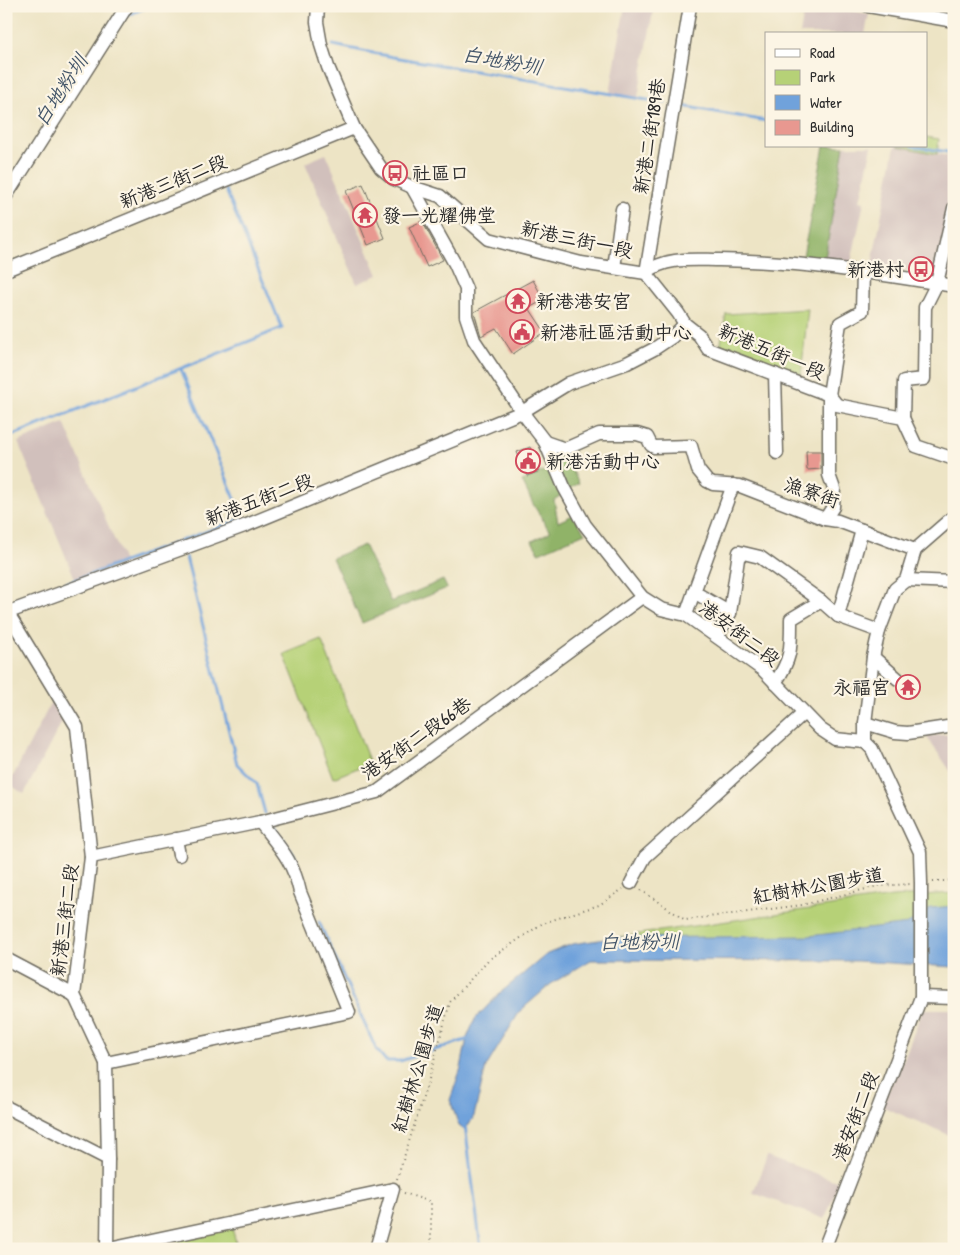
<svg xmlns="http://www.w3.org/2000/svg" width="960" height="1255" viewBox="0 0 960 1255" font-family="'Patrick Hand','LXGW WenKai TC',sans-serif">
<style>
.industrial{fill:#d1c0bc}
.green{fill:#b6d177;stroke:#707e51}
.forest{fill:#90b368;stroke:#5e6f4a}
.water{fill:#70a2db;stroke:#4e6683}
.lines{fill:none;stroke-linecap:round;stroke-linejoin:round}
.stream{stroke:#70a2db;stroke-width:3}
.building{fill:#e89890}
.minor-casing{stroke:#6f6c61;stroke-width:15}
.path{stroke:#6f6c61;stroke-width:2;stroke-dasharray:1 4;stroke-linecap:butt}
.minor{stroke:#fff;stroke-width:12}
.labels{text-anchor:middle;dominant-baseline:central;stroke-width:4.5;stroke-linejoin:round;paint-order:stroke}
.street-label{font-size:19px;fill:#2b2b2b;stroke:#fcf5e5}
.poi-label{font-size:19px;fill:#2b2b2b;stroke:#fcf5e5;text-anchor:start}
.water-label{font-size:20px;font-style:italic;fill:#435569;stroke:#fcf5e5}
</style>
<rect width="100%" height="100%" fill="#fcf5e5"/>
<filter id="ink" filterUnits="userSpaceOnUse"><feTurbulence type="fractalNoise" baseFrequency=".02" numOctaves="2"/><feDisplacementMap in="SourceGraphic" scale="10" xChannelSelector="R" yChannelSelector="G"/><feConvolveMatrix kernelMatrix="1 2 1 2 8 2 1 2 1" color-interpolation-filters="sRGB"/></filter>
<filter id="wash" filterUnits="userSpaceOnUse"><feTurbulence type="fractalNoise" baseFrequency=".0096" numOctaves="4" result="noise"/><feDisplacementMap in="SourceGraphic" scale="20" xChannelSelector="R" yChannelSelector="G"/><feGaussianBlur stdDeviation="1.12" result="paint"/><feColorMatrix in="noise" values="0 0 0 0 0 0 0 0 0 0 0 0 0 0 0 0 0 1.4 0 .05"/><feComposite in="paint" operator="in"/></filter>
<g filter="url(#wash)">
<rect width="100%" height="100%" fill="#ede4c5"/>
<g class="industrial">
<path d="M625,6H654L638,97L610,93Z"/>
<path d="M805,6H826L869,14L865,34H800Z"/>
<path d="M844,146H872L860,201L864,202L851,263L825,258Z"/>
<path d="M895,146L954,157V279L872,264Z"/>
<path d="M326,154L378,275L357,284L305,163Z"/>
<path d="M64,423L125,564L76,581L18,442Z"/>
<path d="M53,699L65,716L24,794L9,784Z"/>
<path d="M954,734V776L926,736Z"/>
<path d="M923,1009H954V1137L881,1106L905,1056Z"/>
<path d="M767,1156L839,1182L825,1219L753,1193Z"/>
</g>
<g class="green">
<path d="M926,137L939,139L937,154L897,146H926Z"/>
<path d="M808,309L801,375L720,348L726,314Z"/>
<path d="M321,639L370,763L333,778L284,654Z"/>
<path d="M954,893V944L612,938L892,897Z"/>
<path d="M232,1228L238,1249H180L177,1239Z"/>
</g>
<g class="forest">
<path d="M824,146H844L825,258L803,256Z"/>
<path d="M557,441L579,483L554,500L558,522L573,515L585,533L539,553L532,541L550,532L533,504L522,481L556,466Z"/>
<path d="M364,545L391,602L443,580L447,588L362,623L332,558Z"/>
</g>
<path class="water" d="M954,906V967L857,961L591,960L551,984L520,1011L486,1067L474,1116L469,1125L463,1129L459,1126L450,1100L461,1068L467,1038L475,1019L500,993L547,954L572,944L612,938L809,936L908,924L931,908Z"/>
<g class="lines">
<g class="stream">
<path d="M126,16L149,6"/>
<path d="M333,45L393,57L665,103"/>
<path d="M682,106L766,121"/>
<path d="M912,146L954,153"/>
<path d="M6,438L282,328L226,190"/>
<path d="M186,557L237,764L257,784L265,813"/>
<path d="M15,602L243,518L181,369"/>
<path d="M275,827L295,857L297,865"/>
<path d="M319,922L376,1049L386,1061H400L469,1039"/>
<path d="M465,1125L481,1249"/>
</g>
</g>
<g id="blocks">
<g class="building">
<path d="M363,184L385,238L368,245L346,191Z"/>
<path d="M422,221L443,260L427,267L409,227Z"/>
<path d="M533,280L544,300L529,308L545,332L513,354L496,328L481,336L474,312Z"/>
<path d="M530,447L540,471L527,476L517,452Z"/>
<path d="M806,451H821V469L807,470Z"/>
</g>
</g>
</g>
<g filter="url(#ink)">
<use href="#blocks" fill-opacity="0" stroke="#6f6c61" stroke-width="1"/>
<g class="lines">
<defs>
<g id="minor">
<path d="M318,6L317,22L321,45L328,67L354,128L381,168L394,179L412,187L440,196L489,239L581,263L646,273C665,256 696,260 719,260C798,261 876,273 954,286"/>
<path d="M868,6L954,21"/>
<path d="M412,187L455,264L466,289V316L474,340L522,412L545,442L564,487L585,525L642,597L661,609L686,615L763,670L820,729L835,739L865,742L872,749L920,852L921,883V997L824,1249"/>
<path d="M6,196L127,6"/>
<path d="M614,268L622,209"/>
<path d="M6,270L354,128"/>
<path d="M646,273L678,313L685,324L699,335L708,349L829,395L837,405L903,418L916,446L954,459"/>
<path d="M646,273L690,6"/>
<path d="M775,374L777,453"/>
<path d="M903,418L904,381L924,379L925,307L937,283L954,208"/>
<path d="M545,442L565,449L599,434H637L647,437L651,445L654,447L691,446L698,470L707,481L713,484L740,486L825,519L838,521L915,550"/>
<path d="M825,519L833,507L834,489L829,475V395L840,323L862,311L863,271"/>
<path d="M915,550L954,516"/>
<path d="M906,580L954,582"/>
<path d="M6,610L77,727L91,857L74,995L106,1063L108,1159L107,1249"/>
<path d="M6,613L247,525L522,412L569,383L627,363L654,349L672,337L685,324"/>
<path d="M730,613L694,592L733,485"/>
<path d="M686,615L694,592"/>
<path d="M838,616L862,530"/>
<path d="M708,627L720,632L730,613L739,552L760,557L821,601"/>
<path d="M873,657L898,679"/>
<path d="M775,683C792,658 791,648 791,619L821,601L838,616L879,631"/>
<path d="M865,723L895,732L908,733L954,726"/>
<path d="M865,742V723L873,657L879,631L895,589L906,580L915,550"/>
<path d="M176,839L179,855"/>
<path d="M91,857L260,822L377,792L642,597"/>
<path d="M631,883L645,857L804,713"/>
<path d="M6,959L74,995"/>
<path d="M921,997L954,998"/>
<path d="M106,1063L349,1012L300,892C293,860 279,847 260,822"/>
<path d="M6,1107L108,1159"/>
<path d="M109,1249L393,1189L376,1249"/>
</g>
</defs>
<use href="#minor" class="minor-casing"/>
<g class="path">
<path d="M933,882L954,880"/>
<path d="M641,890L685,920L802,905L878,886L911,884"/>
<path d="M397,1179L429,1079L450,1002L488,960L543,923L599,905L623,889"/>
<path d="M404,1193L431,1202V1249"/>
</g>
<use href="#minor" class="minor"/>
</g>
</g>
<defs>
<symbol id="bus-ring" viewBox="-11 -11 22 22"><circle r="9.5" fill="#fcf5e5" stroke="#d1495b" stroke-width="1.5"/><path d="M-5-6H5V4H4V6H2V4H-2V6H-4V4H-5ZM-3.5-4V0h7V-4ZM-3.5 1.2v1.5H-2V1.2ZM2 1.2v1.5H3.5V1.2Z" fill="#d1495b"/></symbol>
<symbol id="temple-ring" viewBox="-11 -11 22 22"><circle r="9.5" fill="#fcf5e5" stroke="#d1495b" stroke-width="1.5"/><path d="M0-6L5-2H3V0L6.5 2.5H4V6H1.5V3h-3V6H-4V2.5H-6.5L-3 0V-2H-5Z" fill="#d1495b"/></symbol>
<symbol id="civic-ring" viewBox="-11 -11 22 22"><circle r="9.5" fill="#fcf5e5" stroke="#d1495b" stroke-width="1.5"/><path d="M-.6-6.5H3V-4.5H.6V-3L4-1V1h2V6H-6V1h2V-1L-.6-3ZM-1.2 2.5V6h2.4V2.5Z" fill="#d1495b"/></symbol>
</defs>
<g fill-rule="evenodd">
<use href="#bus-ring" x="381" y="159" width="28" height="28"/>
<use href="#temple-ring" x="351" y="201" width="28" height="28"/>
<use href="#bus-ring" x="907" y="255" width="28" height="28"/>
<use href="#temple-ring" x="504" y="287" width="28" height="28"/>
<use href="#civic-ring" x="508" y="318" width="28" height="28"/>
<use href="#civic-ring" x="514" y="447" width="28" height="28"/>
<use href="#temple-ring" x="894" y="673" width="28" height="28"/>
</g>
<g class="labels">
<g class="street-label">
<text transform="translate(649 136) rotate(-81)">新港二街189巷</text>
<text transform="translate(173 181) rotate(-22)">新港三街二段</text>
<text transform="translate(577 239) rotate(12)">新港三街一段</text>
<text transform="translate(772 351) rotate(23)">新港五街一段</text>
<text transform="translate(812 492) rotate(19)">漁寮街</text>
<text transform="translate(259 499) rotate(-21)">新港五街二段</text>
<text transform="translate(740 633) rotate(37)">港安街二段</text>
<text transform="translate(416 738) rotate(-35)">港安街二段66巷</text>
<text transform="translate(818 885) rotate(-10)">紅樹林公園步道</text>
<text transform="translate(64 920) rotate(-83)">新港三街二段</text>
<text transform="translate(417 1068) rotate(-73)">紅樹林公園步道</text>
<text transform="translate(855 1116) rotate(-69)">港安街二段</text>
</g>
<g class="poi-label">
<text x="412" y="173">社區口</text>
<text x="382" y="215">發一光耀佛堂</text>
<text x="904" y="269" text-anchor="end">新港村</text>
<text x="536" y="301">新港港安宮</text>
<text x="540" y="332">新港社區活動中心</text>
<text x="546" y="461">新港活動中心</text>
<text x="890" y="687" text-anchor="end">永福宮</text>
</g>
<g class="water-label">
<text transform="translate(502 60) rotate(10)">白地粉圳</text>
<text transform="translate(60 90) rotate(-57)">白地粉圳</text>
<text transform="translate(639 941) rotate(-1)">白地粉圳</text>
</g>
</g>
<rect width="960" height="1255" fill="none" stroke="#fcf5e5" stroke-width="25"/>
<rect x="765" y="32" width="162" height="115" fill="#fcf5e5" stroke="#a8a49b"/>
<rect x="775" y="49" width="25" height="8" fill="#ffffff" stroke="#a8a49b"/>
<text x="810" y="58" font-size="15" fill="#2b2b2b">Road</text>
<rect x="775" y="70" width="25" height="15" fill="#b6d177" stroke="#a8a49b"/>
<text x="810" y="82" font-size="15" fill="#2b2b2b">Park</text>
<rect x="775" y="95" width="25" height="15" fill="#70a2db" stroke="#a8a49b"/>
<text x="810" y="108" font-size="15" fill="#2b2b2b">Water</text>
<rect x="775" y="120" width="25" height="15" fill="#e89890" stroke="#a8a49b"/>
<text x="810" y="132" font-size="15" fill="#2b2b2b">Building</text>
</svg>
